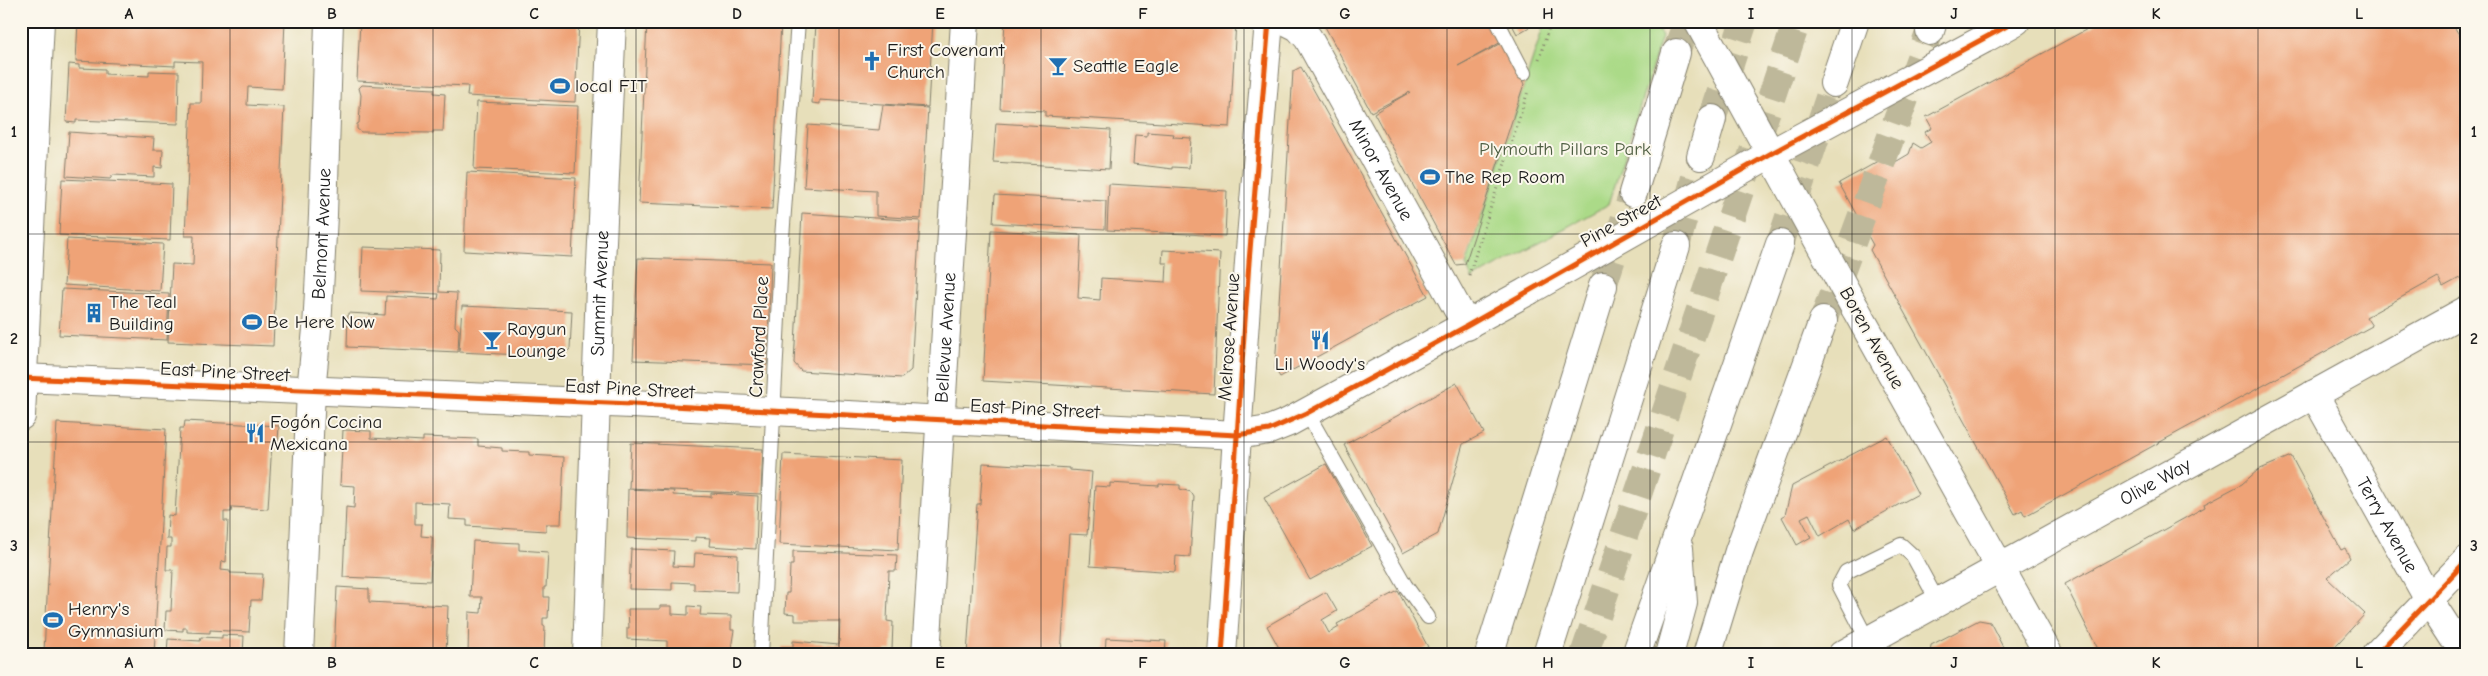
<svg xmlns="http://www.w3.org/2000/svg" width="2488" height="676" viewBox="0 0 2488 676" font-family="'Comic Neue',sans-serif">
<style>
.green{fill:#abda88;stroke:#647b52}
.building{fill:#efa377}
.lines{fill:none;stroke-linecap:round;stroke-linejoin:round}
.motorway-tunnel{stroke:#beb89a;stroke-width:28;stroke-dasharray:28 14;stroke-linecap:butt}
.service-casing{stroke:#827e6b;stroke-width:16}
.minor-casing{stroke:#827e6b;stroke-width:30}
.tertiary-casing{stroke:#827e6b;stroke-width:30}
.secondary-casing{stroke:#827e6b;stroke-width:30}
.primary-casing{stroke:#827e6b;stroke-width:30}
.motorway-casing{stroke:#827e6b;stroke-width:30}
.path{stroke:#827e6b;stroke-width:3;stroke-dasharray:1 4;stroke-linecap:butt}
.service{stroke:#fff;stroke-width:14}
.minor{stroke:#fff;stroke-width:28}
.tertiary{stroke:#fff;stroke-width:28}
.secondary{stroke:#fff;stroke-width:28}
.primary{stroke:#fff;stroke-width:28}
.motorway{stroke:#fff;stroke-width:28}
.secondary-bridge-casing{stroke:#827e6b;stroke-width:30;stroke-linecap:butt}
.primary-bridge-casing{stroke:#827e6b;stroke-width:30;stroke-linecap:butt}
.secondary-bridge{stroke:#fff;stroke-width:28}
.primary-bridge{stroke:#fff;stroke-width:28}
.cycleway-casing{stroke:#fbf7ec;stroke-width:8}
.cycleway{stroke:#e8590c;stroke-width:5}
.grid{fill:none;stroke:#1c1c1c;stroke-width:1;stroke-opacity:0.55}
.labels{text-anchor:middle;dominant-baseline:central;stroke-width:4;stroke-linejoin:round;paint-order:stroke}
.poi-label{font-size:19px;fill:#1c1c1c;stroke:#fbf7ec;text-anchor:start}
.park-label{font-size:19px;fill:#4e5e42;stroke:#fbf7ec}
.street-label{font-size:19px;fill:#1c1c1c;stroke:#fbf7ec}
.neatline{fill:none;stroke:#1c1c1c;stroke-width:2}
.grid-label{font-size:16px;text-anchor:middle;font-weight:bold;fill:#1c1c1c}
</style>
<rect width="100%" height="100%" fill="#fbf7ec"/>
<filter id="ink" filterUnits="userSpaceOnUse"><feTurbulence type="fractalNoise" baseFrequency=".02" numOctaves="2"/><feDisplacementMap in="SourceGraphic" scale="10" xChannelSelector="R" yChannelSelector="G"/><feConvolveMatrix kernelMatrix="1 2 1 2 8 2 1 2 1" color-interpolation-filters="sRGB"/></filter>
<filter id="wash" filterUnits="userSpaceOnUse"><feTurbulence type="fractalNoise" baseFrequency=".0096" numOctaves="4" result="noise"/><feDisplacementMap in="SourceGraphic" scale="20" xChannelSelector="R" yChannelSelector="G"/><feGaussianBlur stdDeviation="1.12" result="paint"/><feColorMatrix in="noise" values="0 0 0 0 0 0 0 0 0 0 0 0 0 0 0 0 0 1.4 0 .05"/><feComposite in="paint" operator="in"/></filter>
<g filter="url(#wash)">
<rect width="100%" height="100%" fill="#e7dfba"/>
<path class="green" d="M1545,21H1653L1662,36L1609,204L1472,279L1466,265Z"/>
<g id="blocks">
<g class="building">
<path d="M78,21H285L282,89L248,87L247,105L284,107L273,346L168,342L172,264L193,265L194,236H185L191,103H201L202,62L175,61V66L76,61Z"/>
<path d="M360,21H579L575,102L467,96L468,86L357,81Z"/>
<path d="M647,21H781L772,209L639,203Z"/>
<path d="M816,21H933L928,107L820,100V104L812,103Z"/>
<path d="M1005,21H1236L1230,127L1045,116V111L1000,109Z"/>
<path d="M1322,21H1492L1503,41L1458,66L1502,43L1524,84L1465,264L1456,265L1374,113L1410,92L1371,112Z"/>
<path d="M1510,21H1540L1517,34Z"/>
<path d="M2102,21H2454L2457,27L2455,28L2467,48V274L2443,287L2438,277L2366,317L2372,326L2025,516L2022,510L2015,514L1870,250L1873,245L1839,183L1888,156L1892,164L1909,154L1913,143L1921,148L1931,142L1925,132L1932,128L1926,117Z"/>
<path d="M69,64L79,65V68L105,69V74L149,76V71L179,72L178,124L76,120V123L66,122Z"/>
<path d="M1301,67L1428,296L1280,377L1275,369L1293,71Z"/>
<path d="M362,85L434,89V93L445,94L443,131H433V133L361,132L357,129V124L359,123L361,95L359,88Z"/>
<path d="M477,102L578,106L575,173L474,169Z"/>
<path d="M883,105L928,108L921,219L876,216V191L804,187L808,125L879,130Z"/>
<path d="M996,123L1111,130L1109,169L993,162Z"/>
<path d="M69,132L154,138L153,150H163L162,168L154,167V177L113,175L110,179L66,176Z"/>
<path d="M1147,132L1174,134L1173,137L1191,138L1189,168L1172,167V169L1133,164L1135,135L1147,136Z"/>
<path d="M467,172L576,178L572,257L464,251Z"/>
<path d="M62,179L172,184L170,240L59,235Z"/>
<path d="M1109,184L1227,191L1225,236L1107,230Z"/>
<path d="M995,195L1106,201L1105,229L993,223Z"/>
<path d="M802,213L920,221L911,370L902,378L801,371L794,363Z"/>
<path d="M991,230L1081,235L1078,298L1100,300L1101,278L1166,282L1167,263H1162L1163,250L1220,253L1214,394L983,381Z"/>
<path d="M67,239L163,244L160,291L64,285Z"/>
<path d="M363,247L440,250L439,292L457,293L455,326L459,330L458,352L347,347L348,313L385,315L386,296L438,299L439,294L361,291Z"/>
<path d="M638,258L771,263L767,365L633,360Z"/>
<path d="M62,289L169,294L167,340L59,335Z"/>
<path d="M462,306L572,311L570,349L562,357L459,352Z"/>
<path d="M1457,383L1484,433L1463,444L1438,534L1403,553L1344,445Z"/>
<path d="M185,421L279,426L278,442H272L268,509L232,507L231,512H224V521H228L226,562L222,561L221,570L230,571V573L263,574L261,600H251L249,632L210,630V633L187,632V628H183V631L165,630L166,611H171L173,570H166L167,547H171V539H167L168,515L175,516L180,428H184Z"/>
<path d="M57,423L166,429L154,655L44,651Z"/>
<path d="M343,430L371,431V438L423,441V437L478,439V446L502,448V451L529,452V455L564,457L561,524H546V531L467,526V520L449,519L450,504L415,502V524H422L421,536L432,537L430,581L343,577L346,507L354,508L355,486L340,485Z"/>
<path d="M1887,436L1918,494L1854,529L1849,519L1820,536L1809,514L1801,518L1811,537L1797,545L1782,517L1785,515L1792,486Z"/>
<path d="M631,443L763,449L761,494L629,488Z"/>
<path d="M783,454L902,460L898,550L779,544Z"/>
<path d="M2291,456L2341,550L2345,548L2350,558L2327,578L2365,614L2327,655H2101L2065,584L2205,507L2204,504L2242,484L2258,470Z"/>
<path d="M983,463L1070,468V470L1092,472L1087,535L1069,534L1061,655H967L977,504H980Z"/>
<path d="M1326,464L1372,546L1310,580L1264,498Z"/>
<path d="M1110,483L1159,486V484L1180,485V489L1191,492L1194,497L1190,557L1176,556L1175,572L1090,566L1095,486L1110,487Z"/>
<path d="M628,489L674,491L673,495L711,497V493L758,496L756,549L709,546L710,538L695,537V541L627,538Z"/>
<path d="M473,541L519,543V550L548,552L546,587H544V597H549L548,618H543V626H545L544,655H468L469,612L481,613L482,597H470Z"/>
<path d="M631,549L674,551L673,566L694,567L695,553L738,555L737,592L694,590V583L672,582V590L629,589Z"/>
<path d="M793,551L897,555L896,571H889L887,621L893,622L892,650H885V655H782V647H793V641L839,645L840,621H795V614L785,613L786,593H789L790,565H793Z"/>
<path d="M337,587L369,589V602L448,606L446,655L364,651V655H334Z"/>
<path d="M1398,591L1428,647L1415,655H1283L1267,626L1326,592L1337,611L1322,620L1329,633L1339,627L1337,624Z"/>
<path d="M660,606H672V614L688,615V606L701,607L700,615L731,616V630H734L730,655H667V641L627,639V628H629L628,609H660Z"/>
<path d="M1979,620L1990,622L2007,655H1930L1931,645Z"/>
<path d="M222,635L244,636L243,655H167L168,639L200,641L201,637L222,638Z"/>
<path d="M1106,638L1166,641L1165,655H1105Z"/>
</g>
</g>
</g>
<g filter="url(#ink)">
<use href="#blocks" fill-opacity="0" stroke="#827e6b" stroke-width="1"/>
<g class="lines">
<g class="motorway-tunnel">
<path d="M1676,53L1687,21"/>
<path d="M1712,119L1744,21"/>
<path d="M1780,244L1834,83"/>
<path d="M1676,246L1701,156"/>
<path d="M1603,286L1633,193"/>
<path d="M1823,321L1930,31"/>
<path d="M1584,655L1797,21"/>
</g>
<defs>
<g id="service">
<path d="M1497,21L1524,73"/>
<path d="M1307,413L1405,585L1428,617"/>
<path d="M1868,641L1839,585L1846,572L1901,545L1913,556L1938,602"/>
<path d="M761,655L782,238L798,21"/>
</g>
<g id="minor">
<path id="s1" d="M1286,21L1298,27L1308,38L1467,326"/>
<path id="s2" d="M2314,394L2429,600L2453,637L2467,650"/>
<path d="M21,416L40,21"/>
<path id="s3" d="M299,655L311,391L317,329L323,215L329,21"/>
<path id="s4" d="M587,655L600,286L612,21"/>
</g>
<g id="tertiary">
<path id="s5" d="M926,655L965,21"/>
<path d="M1222,655L1249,262L1269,21"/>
</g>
<g id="secondary">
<path d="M1984,39L2016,21"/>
<path d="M21,378L632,404L1237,435L1269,430L1289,422L1528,291"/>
</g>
<g id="primary">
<path d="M1855,308L2049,655"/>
<path id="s6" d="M1842,655L2467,310"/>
<path d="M2376,655L2467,560"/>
</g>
<g id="motorway">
<path d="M1930,31L1933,21"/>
<path d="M1834,83L1855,21"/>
<path d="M1701,156L1712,119"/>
<path d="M1633,193L1676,53"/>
<path d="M1489,655L1603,286"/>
<path d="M1547,655L1676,246"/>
<path d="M1636,655L1780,244"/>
<path d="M1669,655L1683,603L1679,548"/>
<path d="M1707,655L1739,551L1823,321"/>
</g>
</defs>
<use href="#service" class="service-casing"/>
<use href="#minor" class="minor-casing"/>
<use href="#tertiary" class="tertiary-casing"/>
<use href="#secondary" class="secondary-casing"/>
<use href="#primary" class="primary-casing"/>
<use href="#motorway" class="motorway-casing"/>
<g class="path">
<path d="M1539,59L1551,21"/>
<path d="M1469,275L1528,91"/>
</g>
<use href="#service" class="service"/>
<use href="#minor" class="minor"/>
<use href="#tertiary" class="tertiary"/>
<use href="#secondary" class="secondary"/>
<use href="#primary" class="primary"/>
<use href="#motorway" class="motorway"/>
<defs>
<path id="secondary-bridge" d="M1528,291L1770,154L1984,39"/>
<path id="primary-bridge" d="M1698,21L1855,308"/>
</defs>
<use href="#secondary-bridge" class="secondary-bridge-casing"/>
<use href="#primary-bridge" class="primary-bridge-casing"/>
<use href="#secondary-bridge" class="secondary-bridge"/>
<use href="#primary-bridge" class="primary-bridge"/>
<defs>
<g id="cycleway">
<path d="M21,378L632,404L1237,435L1269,430L1307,413L1467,326L1770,154L2016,21"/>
<path d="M1222,655L1249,262L1269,21"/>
<path d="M2376,655L2467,560"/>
</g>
</defs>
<use href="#cycleway" class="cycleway-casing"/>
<use href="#cycleway" class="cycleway"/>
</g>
</g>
<path class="grid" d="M230,21V655M433,21V655M636,21V655M839,21V655M1041,21V655M1244,21V655M1447,21V655M1650,21V655M1852,21V655M2055,21V655M2258,21V655M21,234H2467M21,442H2467"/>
<defs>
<symbol id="church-bare" viewBox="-9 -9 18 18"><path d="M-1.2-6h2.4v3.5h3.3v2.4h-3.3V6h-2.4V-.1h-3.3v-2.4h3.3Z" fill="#1f6fb2" stroke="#fbf7ec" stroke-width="2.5" paint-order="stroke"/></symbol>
<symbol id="bar-bare" viewBox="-9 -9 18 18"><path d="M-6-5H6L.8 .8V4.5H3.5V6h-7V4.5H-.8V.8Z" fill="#1f6fb2" stroke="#fbf7ec" stroke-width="2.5" paint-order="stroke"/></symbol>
<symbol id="stadium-bare" viewBox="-9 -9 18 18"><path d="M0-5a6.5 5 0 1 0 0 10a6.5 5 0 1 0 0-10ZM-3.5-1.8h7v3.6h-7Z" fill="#1f6fb2" stroke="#fbf7ec" stroke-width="2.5" paint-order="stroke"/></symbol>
<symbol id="building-bare" viewBox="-9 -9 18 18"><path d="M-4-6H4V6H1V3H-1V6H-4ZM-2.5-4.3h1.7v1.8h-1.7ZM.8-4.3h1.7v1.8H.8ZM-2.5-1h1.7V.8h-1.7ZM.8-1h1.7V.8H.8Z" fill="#1f6fb2" stroke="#fbf7ec" stroke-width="2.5" paint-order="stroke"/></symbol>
<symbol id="restaurant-bare" viewBox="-9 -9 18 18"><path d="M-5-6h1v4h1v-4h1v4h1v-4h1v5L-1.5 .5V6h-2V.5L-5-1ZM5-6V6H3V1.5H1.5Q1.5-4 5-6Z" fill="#1f6fb2" stroke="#fbf7ec" stroke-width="2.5" paint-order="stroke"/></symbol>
</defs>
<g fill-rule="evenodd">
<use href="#church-bare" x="858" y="47" width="28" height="28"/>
<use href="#bar-bare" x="1044" y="52" width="28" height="28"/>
<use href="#stadium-bare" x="546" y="72" width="28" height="28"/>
<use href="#stadium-bare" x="1416" y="163" width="28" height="28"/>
<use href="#building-bare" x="80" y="299" width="28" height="28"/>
<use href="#stadium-bare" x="238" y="308" width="28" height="28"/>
<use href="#bar-bare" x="478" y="326" width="28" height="28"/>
<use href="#restaurant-bare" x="1306" y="326" width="28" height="28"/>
<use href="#restaurant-bare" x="241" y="419" width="28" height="28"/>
<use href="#stadium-bare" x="39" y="606" width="28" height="28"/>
</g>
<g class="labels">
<g class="poi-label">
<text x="887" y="50">First Covenant<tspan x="887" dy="22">Church</tspan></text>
<text x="1073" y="66">Seattle Eagle</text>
<text x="575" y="86">local FIT</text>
<text x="1445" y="177">The Rep Room</text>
<text x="109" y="302">The Teal<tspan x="109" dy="22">Building</tspan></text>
<text x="267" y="322">Be Here Now</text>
<text x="507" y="329">Raygun<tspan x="507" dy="22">Lounge</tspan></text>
<text x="1320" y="364" text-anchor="middle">Lil Woody's</text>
<text x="270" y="422">Fogón Cocina<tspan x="270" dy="22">Mexicana</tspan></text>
<text x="68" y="609">Henry's<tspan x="68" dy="22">Gymnasium</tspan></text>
</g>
<g class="park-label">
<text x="1565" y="149">Plymouth Pillars Park</text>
</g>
<g class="street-label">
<text stroke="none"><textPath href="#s1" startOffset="179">Minor Avenue</textPath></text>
<text transform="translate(1621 221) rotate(-29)">Pine Street</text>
<text stroke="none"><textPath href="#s3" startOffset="422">Belmont Avenue</textPath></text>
<text stroke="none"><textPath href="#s4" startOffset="362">Summit Avenue</textPath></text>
<text transform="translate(759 337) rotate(-87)">Crawford Place</text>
<text transform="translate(1229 337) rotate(-86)">Melrose Avenue</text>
<text stroke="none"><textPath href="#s5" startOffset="318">Bellevue Avenue</textPath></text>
<text transform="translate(1872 338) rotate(61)">Boren Avenue</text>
<text transform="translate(225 372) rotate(3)">East Pine Street</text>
<text transform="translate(630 389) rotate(3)">East Pine Street</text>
<text transform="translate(1035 409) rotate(3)">East Pine Street</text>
<text stroke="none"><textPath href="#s6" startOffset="358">Olive Way</textPath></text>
<text stroke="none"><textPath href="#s2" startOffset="150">Terry Avenue</textPath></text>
</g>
</g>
<rect width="2488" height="676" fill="none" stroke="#fbf7ec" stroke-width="55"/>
<rect x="28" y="28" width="2432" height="620" class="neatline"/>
<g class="grid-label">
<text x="129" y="19">A</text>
<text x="332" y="19">B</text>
<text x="534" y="19">C</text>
<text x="737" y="19">D</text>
<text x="940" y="19">E</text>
<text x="1143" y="19">F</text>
<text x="1345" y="19">G</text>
<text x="1548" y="19">H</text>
<text x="1751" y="19">I</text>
<text x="1954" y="19">J</text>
<text x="2156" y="19">K</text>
<text x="2359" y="19">L</text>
<text x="14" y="137">1</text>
<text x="2474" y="137">1</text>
<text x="14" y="344">2</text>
<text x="2474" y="344">2</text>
<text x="14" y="551">3</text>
<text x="2474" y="551">3</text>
<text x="129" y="668">A</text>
<text x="332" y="668">B</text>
<text x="534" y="668">C</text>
<text x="737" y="668">D</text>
<text x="940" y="668">E</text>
<text x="1143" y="668">F</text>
<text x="1345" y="668">G</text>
<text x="1548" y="668">H</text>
<text x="1751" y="668">I</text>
<text x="1954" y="668">J</text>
<text x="2156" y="668">K</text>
<text x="2359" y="668">L</text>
</g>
</svg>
